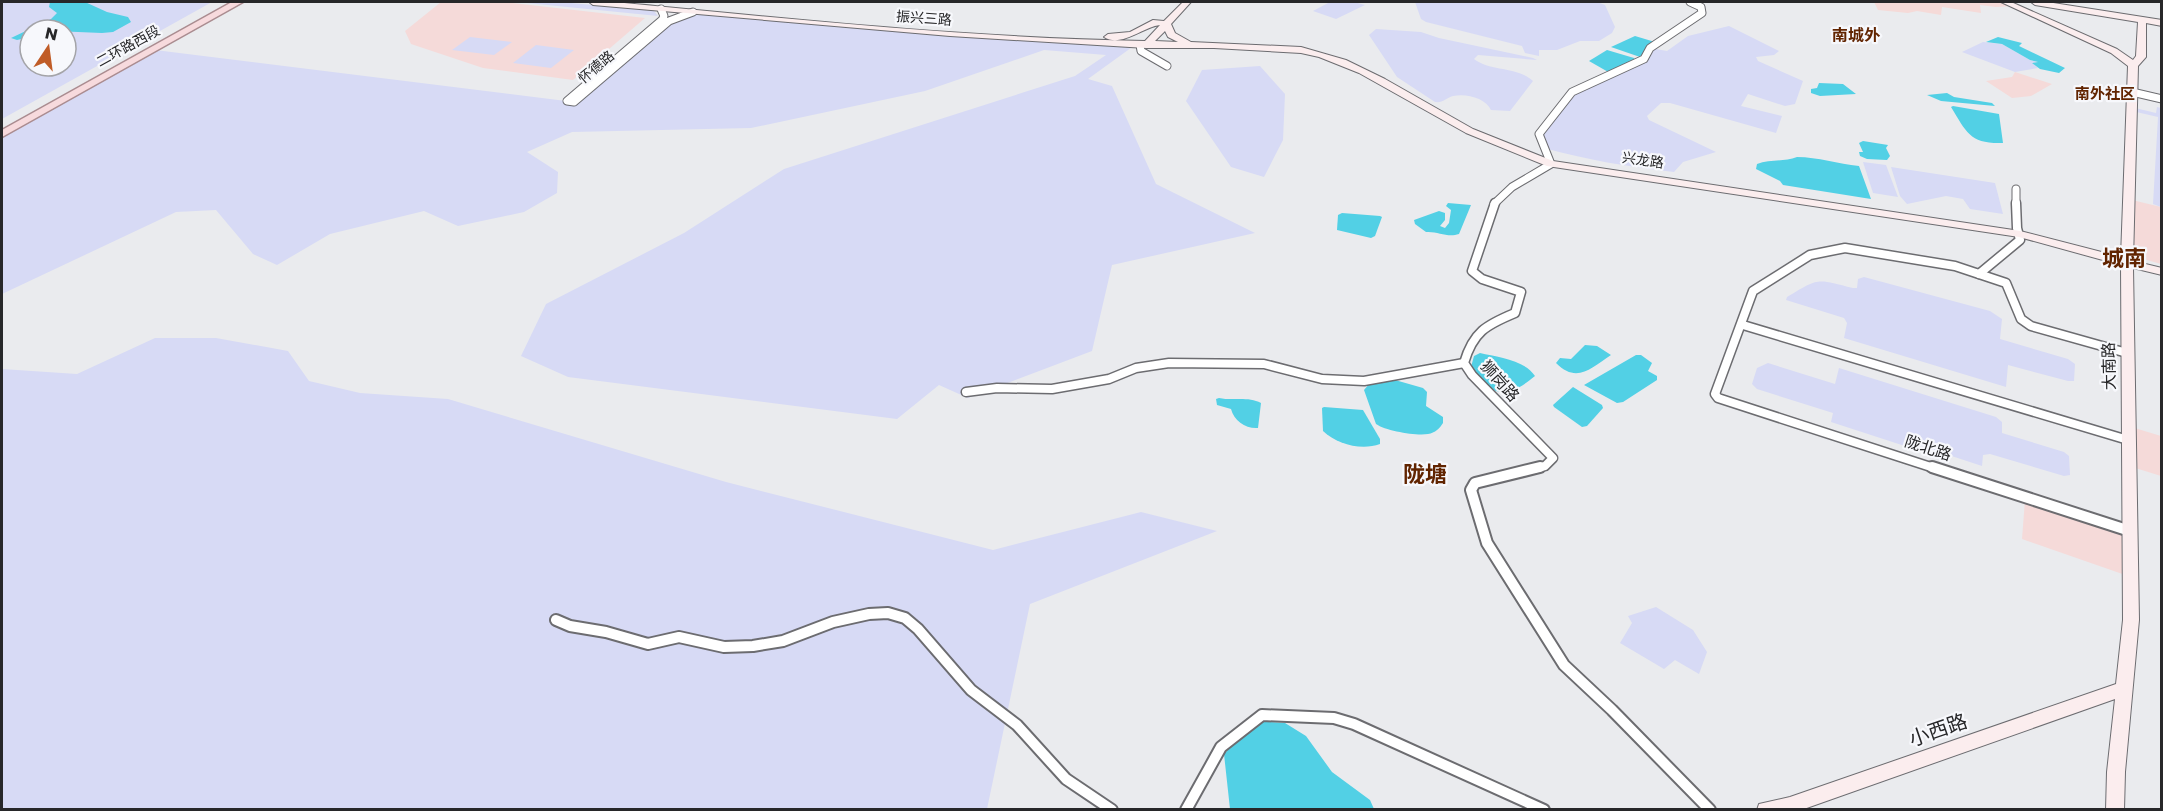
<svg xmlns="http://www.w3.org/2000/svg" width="2163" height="811" viewBox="0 0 2163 811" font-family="Poppins,'Noto Sans SC',sans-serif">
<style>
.education{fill:#f5dad9}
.medical{fill:#f5dad8}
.green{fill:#d7daf5;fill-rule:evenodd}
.water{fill:#52d0e5}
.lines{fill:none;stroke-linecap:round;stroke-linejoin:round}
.street-far2-casing{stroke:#6c6c70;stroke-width:9}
.street-far1-casing{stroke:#6c6c70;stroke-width:11}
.street-casing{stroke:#6c6c70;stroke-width:14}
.secondary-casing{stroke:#6c6c70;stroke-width:2}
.primary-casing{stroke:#aa8c90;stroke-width:3}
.street-far2{stroke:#fff;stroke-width:7}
.street-far1{stroke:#fff;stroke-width:8}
.street{stroke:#fff;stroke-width:10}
.secondary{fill:#fbedee;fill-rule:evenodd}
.primary{fill:#f7dadd;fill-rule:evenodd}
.labels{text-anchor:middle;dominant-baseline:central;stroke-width:4.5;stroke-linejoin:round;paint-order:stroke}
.far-street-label{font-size:14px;fill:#272729;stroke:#f7f8fc}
.far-neighbourhood-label{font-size:15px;font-weight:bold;fill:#612400;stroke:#f7f8fc}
.far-quarter-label{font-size:16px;font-weight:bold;fill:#612400;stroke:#f7f8fc}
.street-label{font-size:16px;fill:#272729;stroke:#f7f8fc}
.near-street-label{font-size:20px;fill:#272729;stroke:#f7f8fc}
.district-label{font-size:22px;font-weight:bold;fill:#612400;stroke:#f7f8fc}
</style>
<rect width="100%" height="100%" fill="#eaebee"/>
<g class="education">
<path d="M441,2H503L645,18L573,80L483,68L411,44L405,31Z"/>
<path d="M2015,72L2052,84L2031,96L2012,98L1986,81L2012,77Z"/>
<path d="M2128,199L2161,207V264L2126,254Z"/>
<path d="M2128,426L2161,436V476L2129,466Z"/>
<path d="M2025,500L2130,534L2131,577L2022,539Z"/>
</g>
<path class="medical" d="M1874,2H2005L2013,6L1996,7L1980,5L1981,13L1942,7L1941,15L1917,11L1908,13L1878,10Z"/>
<g class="green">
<path d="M2,2H212L2,119ZM30,30H66V66H30Z"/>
<path d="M517,2H561L654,11L658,16Z"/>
<path d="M1330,2H1354L1365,5L1336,19L1313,11Z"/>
<path d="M1415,2H1597L1605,5L1615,27L1612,33L1599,41H1580L1557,50H1539V56L1525,53L1522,46L1426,22L1421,19Z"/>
<path d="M693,12L839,25L1135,45L1088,79L1112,86L1156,184L1255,233L1112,265L1092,351L968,398L939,385L897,419L568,377L521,356L546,304L684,233L784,169L1075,76L1106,55L1044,50L925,91L751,128L572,132L527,152L558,172L557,193L524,212L458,226L424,211L330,234L277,265L253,254L216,210L176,212L2,294V131L147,49L574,102L669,21Z"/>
<path d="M1729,26L1779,51L1774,55L1756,57L1758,61L1803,81L1795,104L1785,106L1748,94L1741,106L1782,116L1776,133L1670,103H1661L1647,116L1649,120L1716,152L1683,162L1674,172C1630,167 1587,160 1544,148L1539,134L1572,92L1637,64L1650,48L1667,51L1688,36Z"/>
<path d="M1376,29L1421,32L1439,38L1533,58L1537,60L1478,55L1474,59C1491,72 1517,66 1533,81L1510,111L1491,110C1486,98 1466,93 1453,96C1446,98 1443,103 1435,102L1397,77L1369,35Z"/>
<path d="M470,37L512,42L494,55L452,50Z"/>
<path d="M1983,42L2002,44L2030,60L2038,62L2033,63L2038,68L2015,72L1962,52Z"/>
<path d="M536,45L574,50L551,68L513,63Z"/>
<path d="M1260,66L1285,94L1283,140L1264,177L1231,167L1186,101L1202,70Z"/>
<path d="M2131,107L2156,113L2157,107L2161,108V207L2153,204L2158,117L2132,111Z"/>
<path d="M1863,162L1886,165L1898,197L1873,193Z"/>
<path d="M1891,167L1995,183L2003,214L1970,209L1963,199L1946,196L1907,204L1900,196Z"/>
<path d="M1864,277L1990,311L2002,319L2000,339L2068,359L2075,364L2074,381H2068L2008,365L2006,387L1844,338L1847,323L1844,318L1786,300L1787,297C1820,277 1816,279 1853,288H1857L1858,279Z"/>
<path d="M155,338H216L288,351L309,381L360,393L448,399L726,482L993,550L1141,512L1217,531L1030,604L987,809H2V369L77,374Z"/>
<path d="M1768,363L1835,384L1839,368L1996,417L2002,422V433L2064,452L2069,456L2070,475L2064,476L1990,454L1983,455L1982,466L1915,444L1914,449L1831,422L1833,413L1757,389L1752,384L1757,368Z"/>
<path d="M1656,607L1693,630L1707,652L1699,674L1675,660L1664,669L1620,643L1632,623L1628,616Z"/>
</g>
<g class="water">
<path d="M50,2H85L107,12L128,17L131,22L113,32L102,33L30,30V37L17,40L11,38L51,19L57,13L49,7Z"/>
<path d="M1635,36L1655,42L1640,57L1611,47Z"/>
<path d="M1998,37L2022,43L2019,46L2065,68L2059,73L2040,69L2032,63L2038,62L2030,60L2002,44L1986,42Z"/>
<path d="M1607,50L1634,58L1635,60L1610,73L1589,61Z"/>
<path d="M1819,83L1843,84L1856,94L1820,96L1811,93V89L1817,88Z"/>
<path d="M1947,93L1954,97L1992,103L1995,106L1941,101L1927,95Z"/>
<path d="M1953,106L1999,114L2003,143C1970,144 1967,133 1951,107Z"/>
<path d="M1863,141L1888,145L1886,148L1890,156L1887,160L1867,159L1860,156L1859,152H1863L1859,143Z"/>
<path d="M1797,157C1818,157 1838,164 1859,166L1871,199L1783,185L1780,181L1756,169L1757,164C1769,159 1784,162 1797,157Z"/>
<path d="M1448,203L1471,205L1459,234C1447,238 1438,231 1426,232L1415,224L1414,220L1439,211L1445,213V220L1440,226L1445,228L1449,223L1451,210L1446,206Z"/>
<path d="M1342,213L1380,216L1382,217L1375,236L1371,238L1337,230L1338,215Z"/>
<path d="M1585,345L1597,346L1611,355C1591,368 1577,384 1556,363L1560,358L1571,359Z"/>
<path d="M1480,353C1497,357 1525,360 1535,376C1506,400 1493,398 1471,367L1474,356Z"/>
<path d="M1636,355H1641L1652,363L1648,371L1657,376V380L1623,402L1617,403L1584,385Z"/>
<path d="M1395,380L1423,388L1427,392L1426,406L1443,417V423C1440,428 1435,433 1428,434C1416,436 1386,431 1376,424L1364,390L1370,383Z"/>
<path d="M1573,387L1602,405L1603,408L1587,426L1582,427L1554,407L1553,405Z"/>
<path d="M1219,398C1233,401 1248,396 1261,403L1258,428C1246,429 1234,421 1231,409L1217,405L1216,399Z"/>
<path d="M1324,407L1363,410L1380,439V444C1361,451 1337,444 1323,431L1322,408Z"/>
<path d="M1254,721L1285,723L1306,736L1332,772L1370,800L1374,809H1230L1224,754Z"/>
</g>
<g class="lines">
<defs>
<g id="street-far2">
<path d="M661,9L664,16L662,20L567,101L574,102L669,21L693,12"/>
<path d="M1140,45L1141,51L1167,66"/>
<path d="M2132,92L2162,99"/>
<path d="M2016,189V204"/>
<path d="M1494,204L1512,187L1551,164L1539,134L1572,92L1644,59L1650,48L1702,13L1701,7L1690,2"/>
</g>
<g id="street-far1">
<path d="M1495,203L1472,271L1482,279L1521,292L1515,313C1486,325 1473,332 1464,363L1472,375L1553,458L1545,466L1533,469"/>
<path d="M1979,274L2020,240L2017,228L2016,203"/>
<path d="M1743,325L2128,440"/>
<path d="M966,392L997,388L1052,389L1109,379L1136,368L1169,363L1264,364L1322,379L1364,381L1464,363"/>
<path d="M1937,469L1718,398L1715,394L1753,291L1810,255L1845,248L1955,266L2006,283L2021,319L2031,326L2127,353"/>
</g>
<g id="street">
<path d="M1540,467L1475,483L1471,490L1487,543L1564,665L1612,710L1710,810"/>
<path d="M1932,467L2130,531"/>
<path d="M556,620L570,626L606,632L648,644L679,637L724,647L753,646L783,641L833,622L869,614L888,613L905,618L918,629L971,690L1017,725L1066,779L1112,810"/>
<path d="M1186,810L1221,747L1262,715L1334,718L1354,724L1544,810"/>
</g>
<path id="secondary" d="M589,2H614C790,19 968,38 1145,41L1160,25C1143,27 1121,48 1104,37L1108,34L1130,32L1153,20L1164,21L1183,2H1191L1171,24L1175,33L1191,42L1301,47L1346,60L1385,79L1473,129L1553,161L2020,231L2121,257L2128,66L2111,53L2001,2H2011L2117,49L2133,60L2136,56L2138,22L2035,5L2031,2H2047L2162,20V26L2146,23V57L2138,66L2133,261L2162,268V275L2133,268L2139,620L2125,772L2124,810H2106L2107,772L2115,699L1801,810H1757L1759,804L1790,797L2116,684L2123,620L2121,265L2019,237L1547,166L1466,133L1359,73L1319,57L1301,53L1214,48H1146L950,36L593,5ZM1165,31L1168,37L1178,42L1155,41Z"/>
<path id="primary" d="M232,2H243L2,137V130Z"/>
</defs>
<use href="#street-far2" class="street-far2-casing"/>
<use href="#street-far1" class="street-far1-casing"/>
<use href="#street" class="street-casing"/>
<use href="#secondary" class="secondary-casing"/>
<use href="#primary" class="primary-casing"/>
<use href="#street-far2" class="street-far2"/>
<use href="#street-far1" class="street-far1"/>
<use href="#street" class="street"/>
<use href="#secondary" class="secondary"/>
<use href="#primary" class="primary"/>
</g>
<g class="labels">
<g class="far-street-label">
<text transform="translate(924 18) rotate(4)">振兴三路</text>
<text transform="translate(128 46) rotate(-29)">二环路西段</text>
<text transform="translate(596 67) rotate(-40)">怀德路</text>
<text transform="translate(1643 160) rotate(8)">兴龙路</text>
</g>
<g class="far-neighbourhood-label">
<text x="2105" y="93">南外社区</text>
</g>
<g class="far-quarter-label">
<text x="1856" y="35">南城外</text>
</g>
<g class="street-label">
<text transform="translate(2109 366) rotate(-91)">大南路</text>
<text transform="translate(1500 381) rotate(48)">狮岗路</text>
<text transform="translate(1928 448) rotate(18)">陇北路</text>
</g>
<g class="near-street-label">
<text transform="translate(1938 730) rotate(-19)">小西路</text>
</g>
<g class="district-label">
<text x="2124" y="258">城南</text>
<text x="1425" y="474">陇塘</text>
</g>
</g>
<rect width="2163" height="811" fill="none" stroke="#272729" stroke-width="6"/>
<g transform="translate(48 48) rotate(13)"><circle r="28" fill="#f7f8fc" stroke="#a4a4a8" stroke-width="1.5"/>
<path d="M0-4.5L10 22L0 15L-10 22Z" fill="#c05c27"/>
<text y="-9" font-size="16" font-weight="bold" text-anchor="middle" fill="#272729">N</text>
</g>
</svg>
